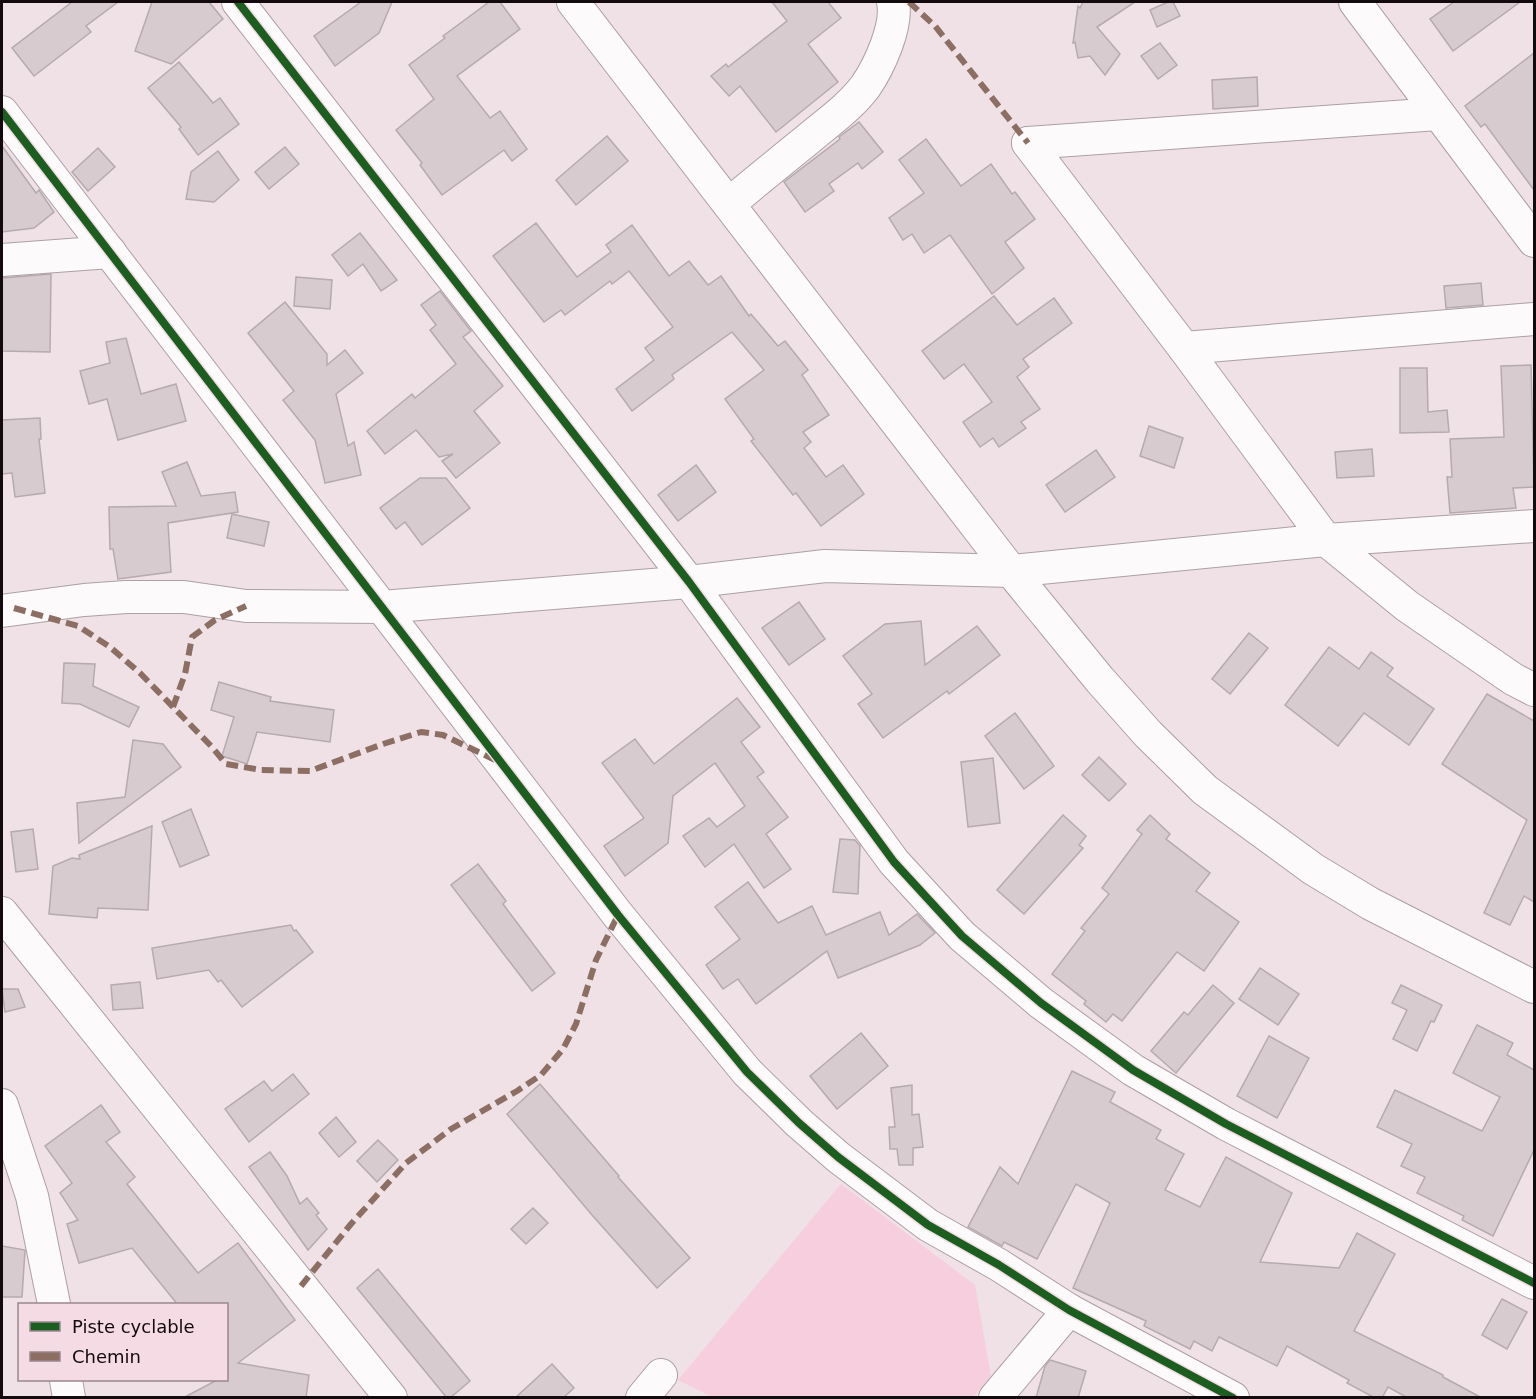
<svg xmlns="http://www.w3.org/2000/svg" width="1536" height="1399" viewBox="0 0 1536 1399" font-family="'DejaVu Sans',sans-serif">
<style>
.green{fill:#f7cedd}
.building{fill:#d7cbd0;stroke:#b5aaae;stroke-width:1.5}
.lines{fill:none;stroke-linecap:round;stroke-linejoin:round}
.minor-casing{stroke:#aba0a4;stroke-width:34}
.minor{stroke:#fdfafb;stroke-width:32}
.quiet{stroke:#8d6e63;stroke-width:6;stroke-dasharray:12 6;stroke-linecap:butt}
.cycleway-casing{stroke:#f5dbe4;stroke-width:11}
.cycleway{stroke:#1b5e20;stroke-width:8}
</style>
<rect width="100%" height="100%" fill="#efe1e6"/>
<path class="green" d="M841,1184L975,1285L991,1376L972,1398L712,1397L678,1380Z"/>
<g class="building">
<path d="M72,2H118L86,26L91,32L34,76L12,48Z"/>
<path d="M152,2H209L223,19L171,64L135,51Z"/>
<path d="M361,2H392L379,33L335,66L314,36Z"/>
<path d="M489,2H500L520,29L457,76L490,118L500,111L527,149L512,161L504,150L442,195L420,165L422,163L396,130L434,99L409,65L445,38L443,36Z"/>
<path d="M772,2H828L841,18L808,44L838,82L776,132L740,86L729,96L711,76L726,64L728,67L787,21Z"/>
<path d="M1083,2H1135L1097,27L1120,54L1105,75L1090,56L1078,58L1075,42L1073,43L1078,6L1080,8Z"/>
<path d="M1168,2H1173L1180,16L1157,27L1150,10Z"/>
<path d="M1454,2H1520L1453,51L1430,19Z"/>
<path d="M1160,43L1177,65L1158,79L1141,56Z"/>
<path d="M1534,53V190L1485,124L1481,127L1465,106Z"/>
<path d="M179,62L213,103L220,98L239,124L198,155L179,129L181,127L148,88Z"/>
<path d="M1257,77L1258,106L1213,109L1212,80Z"/>
<path d="M859,122L883,152L862,169L858,163L829,184L834,191L805,212L784,182L840,139L839,137Z"/>
<path d="M607,136L628,161L576,205L556,180Z"/>
<path d="M926,139L961,186L991,164L1012,194L1015,192L1035,219L1005,242L1024,268L992,294L950,235L924,253L912,234L903,240L889,218L924,193L899,160Z"/>
<path d="M2,146L36,193L39,190L54,212L34,228L2,232Z"/>
<path d="M285,147L299,164L269,189L255,172Z"/>
<path d="M98,148L115,167L88,191L72,172Z"/>
<path d="M218,151L239,180L214,202L186,199L191,172Z"/>
<path d="M536,223L577,277L611,252L606,245L632,225L669,276L689,261L708,285L721,276L749,316L751,314L778,346L785,341L808,370L802,375L829,415L803,432L811,442L804,448L826,477L843,465L864,494L821,526L796,493L793,495L751,441L754,439L725,399L764,370L732,332L672,375L674,379L632,411L616,389L654,360L645,348L673,327L629,271L612,284L610,281L565,315L561,310L544,322L493,256Z"/>
<path d="M360,233L397,280L381,291L363,264L348,276L332,255Z"/>
<path d="M51,274L50,352L2,351V278Z"/>
<path d="M296,277L332,280L330,309L294,306Z"/>
<path d="M1481,283L1483,305L1446,308L1444,286Z"/>
<path d="M440,291L471,331L463,337L503,386L474,411L500,443L456,478L442,461L453,454L439,457L416,430L385,454L367,431L412,394L415,398L456,364L430,330L436,325L421,305Z"/>
<path d="M994,296L1017,325L1054,298L1072,323L1023,359L1029,367L1017,377L1040,409L1021,422L1026,428L999,447L993,438L980,447L963,422L992,402L964,364L944,379L922,351Z"/>
<path d="M285,302L327,354V365L345,350L363,373L336,394L348,446L354,442L361,475L325,483L315,440L283,400L294,391L248,333Z"/>
<path d="M126,338L141,394L176,384L186,421L118,440L107,399L89,404L80,371L110,363L106,342Z"/>
<path d="M1531,365L1534,487L1513,488L1516,508L1450,513L1447,477H1452L1450,439L1504,437L1501,366Z"/>
<path d="M1400,368H1427L1428,412L1447,410L1449,432L1400,433Z"/>
<path d="M40,418L41,439H39L45,493L15,497L12,473L2,474V420Z"/>
<path d="M1149,426L1183,438L1174,468L1140,456Z"/>
<path d="M1372,449L1374,476L1337,478L1335,452Z"/>
<path d="M1096,450L1115,477L1065,512L1046,485Z"/>
<path d="M187,462L201,496L235,492L238,512L168,523L171,572L118,579L113,549H110L109,507L176,506L162,472Z"/>
<path d="M696,465L716,492L678,521L658,495Z"/>
<path d="M420,478H446L470,508L422,545L405,522L396,529L380,508Z"/>
<path d="M232,514L269,522L264,546L227,538Z"/>
<path d="M799,602L825,639L789,665L762,628Z"/>
<path d="M921,621L925,665L977,626L1000,655L949,694L947,691L883,738L858,704L872,694L843,656L885,624Z"/>
<path d="M1249,633L1268,648L1230,694L1212,679Z"/>
<path d="M1329,647L1359,669L1371,652L1393,668L1387,676L1434,709L1409,745L1364,713L1338,746L1285,705Z"/>
<path d="M64,663L95,664L93,686L139,707L129,727L80,704L62,703Z"/>
<path d="M219,682L271,697L270,701L334,710L330,742L257,732L247,764L222,756L234,717L211,710Z"/>
<path d="M1487,694L1534,721V902L1524,896L1510,925L1484,913L1527,820L1442,764Z"/>
<path d="M737,698L760,727L741,742L764,772L757,777L788,817L766,834L791,869L764,888L734,844L705,867L683,836L709,818L717,827L745,806L715,763L673,796L668,843L625,876L604,846L644,818L602,763L635,739L654,764Z"/>
<path d="M1015,713L1054,766L1024,789L985,736Z"/>
<path d="M133,740L163,744L181,767L79,843L77,803L125,797Z"/>
<path d="M1099,757L1126,784L1109,801L1082,775Z"/>
<path d="M993,758L1000,823L968,827L961,762Z"/>
<path d="M191,809L209,855L180,867L162,822Z"/>
<path d="M1063,815L1086,836L1079,845L1083,848L1024,914L997,890Z"/>
<path d="M1150,815L1170,834L1166,839L1210,873L1196,891L1239,922L1204,971L1177,952L1122,1021L1113,1014L1106,1022L1084,1004L1086,1001L1052,974L1085,931L1081,928L1109,894L1102,888L1142,834L1137,830Z"/>
<path d="M152,826L148,910L98,908L97,918L49,914L53,866L72,858L80,859L79,855Z"/>
<path d="M33,829L38,869L16,872L11,832Z"/>
<path d="M840,839L855,840L860,846L858,894L833,892Z"/>
<path d="M478,864L506,901L503,904L555,973L532,991L451,885Z"/>
<path d="M748,882L778,923L812,906L826,935L880,912L889,935L917,914L935,933L920,945L838,978L827,951L756,1004L738,979L723,989L706,965L740,939L715,907Z"/>
<path d="M291,925L294,931L296,930L313,952L242,1007L221,980L218,982L209,970L157,979L152,948Z"/>
<path d="M1260,968L1299,994L1278,1025L1239,999Z"/>
<path d="M140,982L143,1008L113,1010L111,985Z"/>
<path d="M1213,985L1234,1003L1176,1073L1151,1051L1184,1012L1188,1015Z"/>
<path d="M1401,985L1442,1005L1434,1022L1431,1021L1417,1051L1393,1039L1407,1010L1392,1003Z"/>
<path d="M2,989H18L25,1007L5,1012Z"/>
<path d="M1477,1025L1513,1043L1507,1055L1534,1070V1150L1493,1236L1462,1220L1464,1216L1417,1193L1425,1177L1401,1166L1412,1144L1377,1127L1395,1090L1482,1131L1500,1097L1453,1073Z"/>
<path d="M861,1033L888,1066L837,1109L810,1076Z"/>
<path d="M1269,1036L1309,1058L1277,1118L1237,1096Z"/>
<path d="M1072,1071L1115,1092L1110,1102L1161,1130L1156,1139L1184,1154L1165,1190L1200,1207L1226,1157L1292,1193L1260,1262L1339,1268L1357,1233L1395,1254L1354,1331L1443,1375V1377L1482,1398H1408L1388,1387L1382,1398H1375L1347,1383L1349,1380L1287,1346L1277,1366L1219,1337L1212,1351L1194,1341L1190,1349L1144,1326L1146,1321L1073,1288L1110,1203L1076,1184L1037,1259L1004,1242L1002,1246L968,1227L1000,1167L1018,1184Z"/>
<path d="M293,1074L309,1094L249,1142L225,1109L264,1081L272,1091Z"/>
<path d="M540,1084L619,1176L618,1177L690,1258L657,1288L592,1215L507,1114Z"/>
<path d="M912,1085V1115L919,1114L923,1147L913,1148V1165H899L897,1149H890L889,1127H895L891,1088Z"/>
<path d="M101,1105L120,1132L106,1142L135,1177L127,1184L198,1273L238,1243L295,1320L238,1363L309,1375L306,1398H183L217,1380H226V1305H178L132,1248L79,1263L67,1224L78,1220L60,1193L72,1183L45,1146Z"/>
<path d="M336,1117L356,1142L339,1157L319,1133Z"/>
<path d="M378,1140L398,1160L377,1182L357,1161Z"/>
<path d="M270,1152L287,1176L300,1204L307,1198L319,1213L316,1215L327,1229L308,1250L249,1167Z"/>
<path d="M533,1208L548,1223L526,1244L511,1229Z"/>
<path d="M2,1246L25,1250L22,1297H2Z"/>
<path d="M378,1269L470,1381L450,1398H447L357,1288Z"/>
<path d="M1502,1299L1527,1312L1507,1349L1482,1335Z"/>
<path d="M1050,1360L1086,1371L1078,1398H1036L1045,1366Z"/>
<path d="M552,1364L574,1388L563,1398H515Z"/>
</g>
<g class="lines">
<defs>
<g id="minor">
<path d="M238,2L689,582L894,862L962,936L1041,1003L1133,1070L1226,1124L1534,1283"/>
<path d="M573,2L1011,571L1100,680L1148,734L1205,790L1313,869L1371,904L1534,987"/>
<path d="M1355,2L1534,241"/>
<path d="M2,112L618,915L747,1072L799,1123L838,1157L928,1225L999,1265L1069,1310L1233,1398"/>
<path d="M1028,143L1184,348L1326,540L1407,606L1513,679L1534,690"/>
<path d="M1028,143L1438,114"/>
<path d="M729,204C755,182 781,161 807,140C827,123 849,108 865,87C879,67 898,26 893,2"/>
<path d="M2,260L110,252"/>
<path d="M1184,348L1534,319"/>
<path d="M2,611L84,600L126,597H184L246,606L382,607L689,582L825,566L1011,571L1326,540L1534,526"/>
<path d="M2,913L391,1398"/>
<path d="M2,1105L32,1196L54,1304"/>
<path d="M66,1380L69,1398"/>
<path d="M642,1398L661,1375"/>
<path d="M995,1398L1069,1310"/>
</g>
</defs>
<use href="#minor" class="minor-casing"/>
<use href="#minor" class="minor"/>
<g class="quiet">
<path d="M909,2L935,26L1028,143"/>
<path d="M14,608L78,626L110,647L141,674L212,747L226,764L261,770L310,771L383,744L421,732L443,735L495,760"/>
<path d="M173,707L185,674L192,637L215,620L246,606"/>
<path d="M301,1286L351,1224L406,1163L451,1129L517,1091L541,1075L563,1049L576,1024L596,960L618,915"/>
</g>
<defs>
<g id="cycleway">
<path d="M238,2L689,582L894,862L962,936L1041,1003L1133,1070L1226,1124L1534,1283"/>
<path d="M2,112L618,915L747,1072L799,1123L838,1157L928,1225L999,1265L1069,1310L1233,1398"/>
</g>
</defs>
<use href="#cycleway" class="cycleway-casing"/>
<use href="#cycleway" class="cycleway"/>
</g>
<rect width="1536" height="1399" fill="none" stroke="#120a0d" stroke-width="6"/>
<rect x="18" y="1303" width="210" height="78" fill="#f5dbe4" stroke="#9a878e" stroke-width="1.5"/>
<rect x="30" y="1322" width="30" height="9" fill="#1b5e20" stroke="#9a878e" stroke-width="1.5"/>
<text x="72" y="1333" font-size="18" fill="#120a0d">Piste cyclable</text>
<rect x="30" y="1352" width="30" height="9" fill="#8d6e63" stroke="#9a878e" stroke-width="1.5"/>
<text x="72" y="1363" font-size="18" fill="#120a0d">Chemin</text>
</svg>
